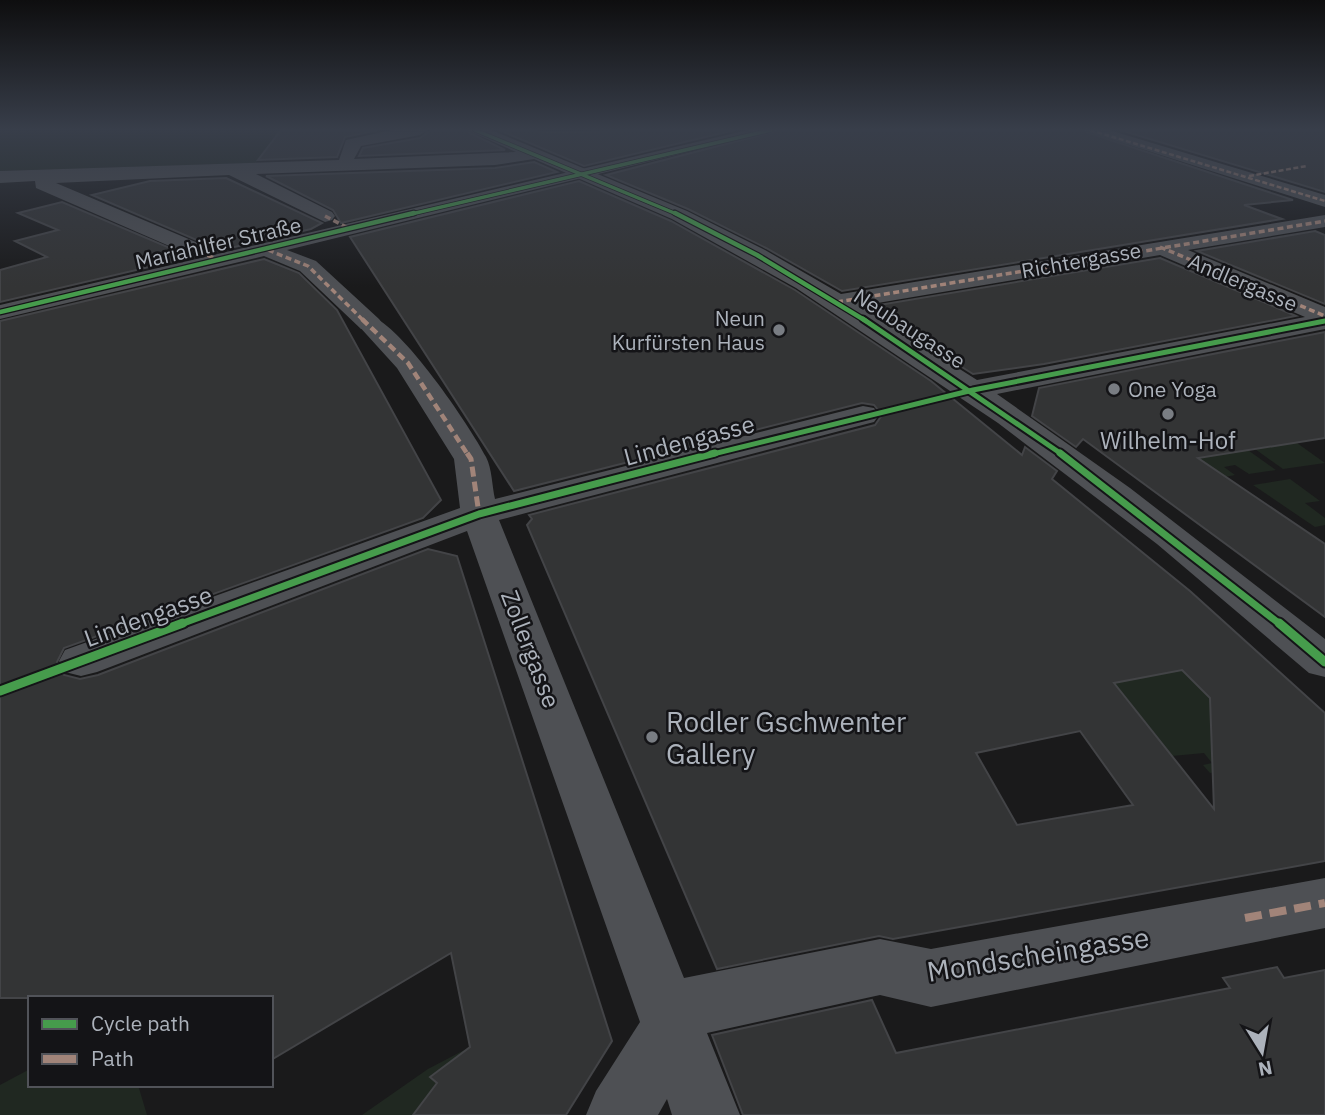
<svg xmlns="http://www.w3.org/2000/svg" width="1325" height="1115" viewBox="0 0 1325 1115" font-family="'IBM Plex Sans',sans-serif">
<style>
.green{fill:#202821}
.building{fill:#333435;stroke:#434447;stroke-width:2;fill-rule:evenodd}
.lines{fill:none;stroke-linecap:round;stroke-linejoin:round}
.pedestrian{fill:#4e5054;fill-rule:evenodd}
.minor{fill:#4e5054;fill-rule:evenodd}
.quiet-far4{stroke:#a18479;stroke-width:2.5;stroke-dasharray:5 2.5;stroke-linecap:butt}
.quiet-far3{stroke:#a18479;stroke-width:3.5;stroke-dasharray:6 3.5;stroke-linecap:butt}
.quiet-far2{stroke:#a18479;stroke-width:4.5;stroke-dasharray:8 4.5;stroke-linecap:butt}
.quiet-far1{stroke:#a18479;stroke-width:5;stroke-dasharray:10 5;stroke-linecap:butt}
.quiet{stroke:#a18479;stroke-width:8;stroke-dasharray:17 8;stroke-linecap:butt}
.cycleway-far4-casing{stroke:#141417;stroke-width:5}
.cycleway-far3-casing{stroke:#141417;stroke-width:7}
.cycleway-far2-casing{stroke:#141417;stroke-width:9}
.cycleway-far1-casing{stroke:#141417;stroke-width:11}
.cycleway-casing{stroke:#141417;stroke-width:13}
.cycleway-far4{stroke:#469c4c;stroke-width:3.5}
.cycleway-far3{stroke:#469c4c;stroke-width:4.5}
.cycleway-far2{stroke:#469c4c;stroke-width:5}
.cycleway-far1{stroke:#469c4c;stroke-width:7}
.cycleway{stroke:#469c4c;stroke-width:9}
.poi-dot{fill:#797d83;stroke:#141417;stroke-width:2.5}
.labels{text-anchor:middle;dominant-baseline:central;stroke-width:5;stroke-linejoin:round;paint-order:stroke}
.far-street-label{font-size:21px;fill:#acb2bb;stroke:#141417}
.far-poi-label{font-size:21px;fill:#acb2bb;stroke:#141417;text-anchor:end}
.street-label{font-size:24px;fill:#acb2bb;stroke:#141417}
.poi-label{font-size:24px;fill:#acb2bb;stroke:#141417}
.near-poi-label{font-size:28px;fill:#acb2bb;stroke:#141417;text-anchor:start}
.near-street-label{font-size:28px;fill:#acb2bb;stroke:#141417}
</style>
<rect width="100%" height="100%" fill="#1a1a1b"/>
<g class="green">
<path d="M0,130H336L274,140L256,163L0,171Z"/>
<path d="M1297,443L1325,463L1283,469L1255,449Z"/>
<path d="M1245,448L1276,470L1249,474L1235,465L1224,467L1235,475L1225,477L1194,456Z"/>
<path d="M1290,479L1320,501L1305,503L1325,518V525L1315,527L1253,485Z"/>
<path d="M1182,670L1226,715L1211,718L1210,722L1243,755L1227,771L1210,773L1203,765L1212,763L1204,753L1172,756L1114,683Z"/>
<path d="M470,1047L431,1077L437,1083L413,1115H362L428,1069Z"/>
<path d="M30,1069V1085H138L147,1115H0V1085Z"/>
</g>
<g class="building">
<path d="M281,130H378L345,137L337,157L258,160Z"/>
<path d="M431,130H464L505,150L359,156L363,148L420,138Z"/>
<path d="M499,130L552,132L735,130L584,166Z"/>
<path d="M780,130H1080L1293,200L1244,205L1282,219L842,291L766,248L688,209L606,175Z"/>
<path d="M1120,130H1325V192Z"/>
<path d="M534,162L557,172L341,223L333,210L266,176L495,168Z"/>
<path d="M226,178L322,223L311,229L0,302V270L47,257L15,241L58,230L18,213L62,202L191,257L204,249L199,241L92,195L150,181Z"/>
<path d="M579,181L671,221L795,290L931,381L1022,455L1025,447L1057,471L1052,479L1190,591L1325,713V861L893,939L879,936L717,969L527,525L532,519L529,515L875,425L882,415L874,405L862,403L514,491L350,237ZM1182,670L1210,698L1214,809L1114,683ZM1080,731L1133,805L1017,825L976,753Z"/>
<path d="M1315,231L1325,235V304L1197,251Z"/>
<path d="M1160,258L1296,316L1044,364L973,374L867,307Z"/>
<path d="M264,259L299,273L337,310L441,500L423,518L64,648L57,662L64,675L80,679L98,675L428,549L457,556L612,1041L566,1115H413L437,1083L430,1077L470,1047L451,953L271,1060V998H0V321Z"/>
<path d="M1325,332V438L1198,458L1325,544V617L1083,439L1076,447L1032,416L1039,388Z"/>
<path d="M1277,967L1284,978L1325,970V1115H743L712,1035L872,1000L896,1053L1230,988L1223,978Z"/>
</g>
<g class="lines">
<path class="pedestrian" d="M748,130H778L287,250L316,261L379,319L383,324L379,329H361L300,271L264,256L0,319V305Z"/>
<g class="minor">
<path d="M392,130H428L420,135L361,146L354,159L516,152L467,130H491L687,211L765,250L841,294L1325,215V227L1188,250L1325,307V329L997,394L1130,488L1325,639V677L1309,673L1157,544L998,423L796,288L672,219L534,159L495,165L256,174L332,212L335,216L332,220L325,222L229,175L56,183L198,243L201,248L190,255L36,188L35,181L0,183V171L339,160L346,140ZM1160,255L1305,317L977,380L860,306Z"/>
<path d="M1082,130H1109L1325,195V207Z"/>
<path d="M370,316C401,324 470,426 486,457C492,468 492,486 495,499L863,406L874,408L879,415L874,422L499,520L684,978L880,939L931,949L1325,878V928L931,1007L880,995L707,1033L740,1115H672L667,1099L658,1115H586L596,1091L640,1022L467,531L97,672L81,676L65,672L59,661L65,650L460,508L454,459L397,368L357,324L361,318Z"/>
</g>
<g class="quiet-far4">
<path d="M1090,130L1325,201"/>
<path d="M1249,176L1307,166"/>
</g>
<g class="quiet-far3">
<path d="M325,216L348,228"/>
<path d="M1160,247L1325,316"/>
<path d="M190,248L219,260"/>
<path d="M268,250L308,266L364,321"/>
<path d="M837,302L1325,221"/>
</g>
<path class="quiet-far2" d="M362,319L408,363L468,455"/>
<path class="quiet-far1" d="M467,453L471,459L479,514L484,513"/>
<path class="quiet" d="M1245,918L1325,903"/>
<defs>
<g id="cycleway-far4">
<path d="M475,130L679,215"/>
<path d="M407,215L771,130"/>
</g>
<g id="cycleway-far3">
<path d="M675,213L757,255L866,321"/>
<path d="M0,312L414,213"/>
</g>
<g id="cycleway-far2">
<path d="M863,319L1063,455"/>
<path d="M709,455L973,390L1325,321"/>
</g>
<g id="cycleway-far1">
<path d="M1060,453L1281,625"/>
<path d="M178,625L479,514L715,453"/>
</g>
<g id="cycleway">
<path d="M1279,623L1325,662"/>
<path d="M0,691L183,623"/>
</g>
</defs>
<use href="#cycleway-far4" class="cycleway-far4-casing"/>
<use href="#cycleway-far3" class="cycleway-far3-casing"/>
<use href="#cycleway-far2" class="cycleway-far2-casing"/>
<use href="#cycleway-far1" class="cycleway-far1-casing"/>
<use href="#cycleway" class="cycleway-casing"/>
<use href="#cycleway-far4" class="cycleway-far4"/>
<use href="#cycleway-far3" class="cycleway-far3"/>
<use href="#cycleway-far2" class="cycleway-far2"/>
<use href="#cycleway-far1" class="cycleway-far1"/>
<use href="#cycleway" class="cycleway"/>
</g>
<linearGradient id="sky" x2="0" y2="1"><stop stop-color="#0e0e0f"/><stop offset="0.45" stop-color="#383e4a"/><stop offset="1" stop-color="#383e4a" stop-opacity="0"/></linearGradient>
<rect width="1325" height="287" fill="url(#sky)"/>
<g class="poi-dot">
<circle cx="779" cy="330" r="7"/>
<circle cx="1114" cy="389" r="7"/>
<circle cx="1168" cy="414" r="7"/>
<circle cx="652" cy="737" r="7"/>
</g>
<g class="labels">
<g class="far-street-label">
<text transform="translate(218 243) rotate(-13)">Mariahilfer Straße</text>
<text transform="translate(1081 260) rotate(-10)">Richtergasse</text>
<text transform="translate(1243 282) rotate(23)">Andlergasse</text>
<text transform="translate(910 328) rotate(33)">Neubaugasse</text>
</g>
<g class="far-poi-label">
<text x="765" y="318">Neun<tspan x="765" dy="24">Kurfürsten Haus</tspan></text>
<text x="1128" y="389" text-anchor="start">One Yoga</text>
</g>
<g class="street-label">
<text transform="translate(689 440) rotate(-15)">Lindengasse</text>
<text transform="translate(148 616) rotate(-20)">Lindengasse</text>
<text transform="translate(531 649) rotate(69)">Zollergasse</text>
</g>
<g class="poi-label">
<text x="1168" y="440">Wilhelm-Hof</text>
</g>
<g class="near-poi-label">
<text x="666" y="721">Rodler Gschwenter<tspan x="666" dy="32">Gallery</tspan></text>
</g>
<g class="near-street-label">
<text transform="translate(1038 954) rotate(-9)">Mondscheingasse</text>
</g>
</g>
<rect x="28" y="996" width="245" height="91" fill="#141417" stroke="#515359" stroke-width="2"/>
<rect x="42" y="1019" width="35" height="10" fill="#469c4c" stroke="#515359" stroke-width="2"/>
<text x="91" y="1031" font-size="21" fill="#acb2bb">Cycle path</text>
<rect x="42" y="1054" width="35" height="10" fill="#a18479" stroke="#515359" stroke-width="2"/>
<text x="91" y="1066" font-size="21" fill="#acb2bb">Path</text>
<g transform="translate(1262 1052) rotate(169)" stroke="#141417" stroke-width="5" paint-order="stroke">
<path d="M0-5L12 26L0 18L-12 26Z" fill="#acb2bb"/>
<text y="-10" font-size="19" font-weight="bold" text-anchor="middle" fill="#acb2bb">N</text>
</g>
</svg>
